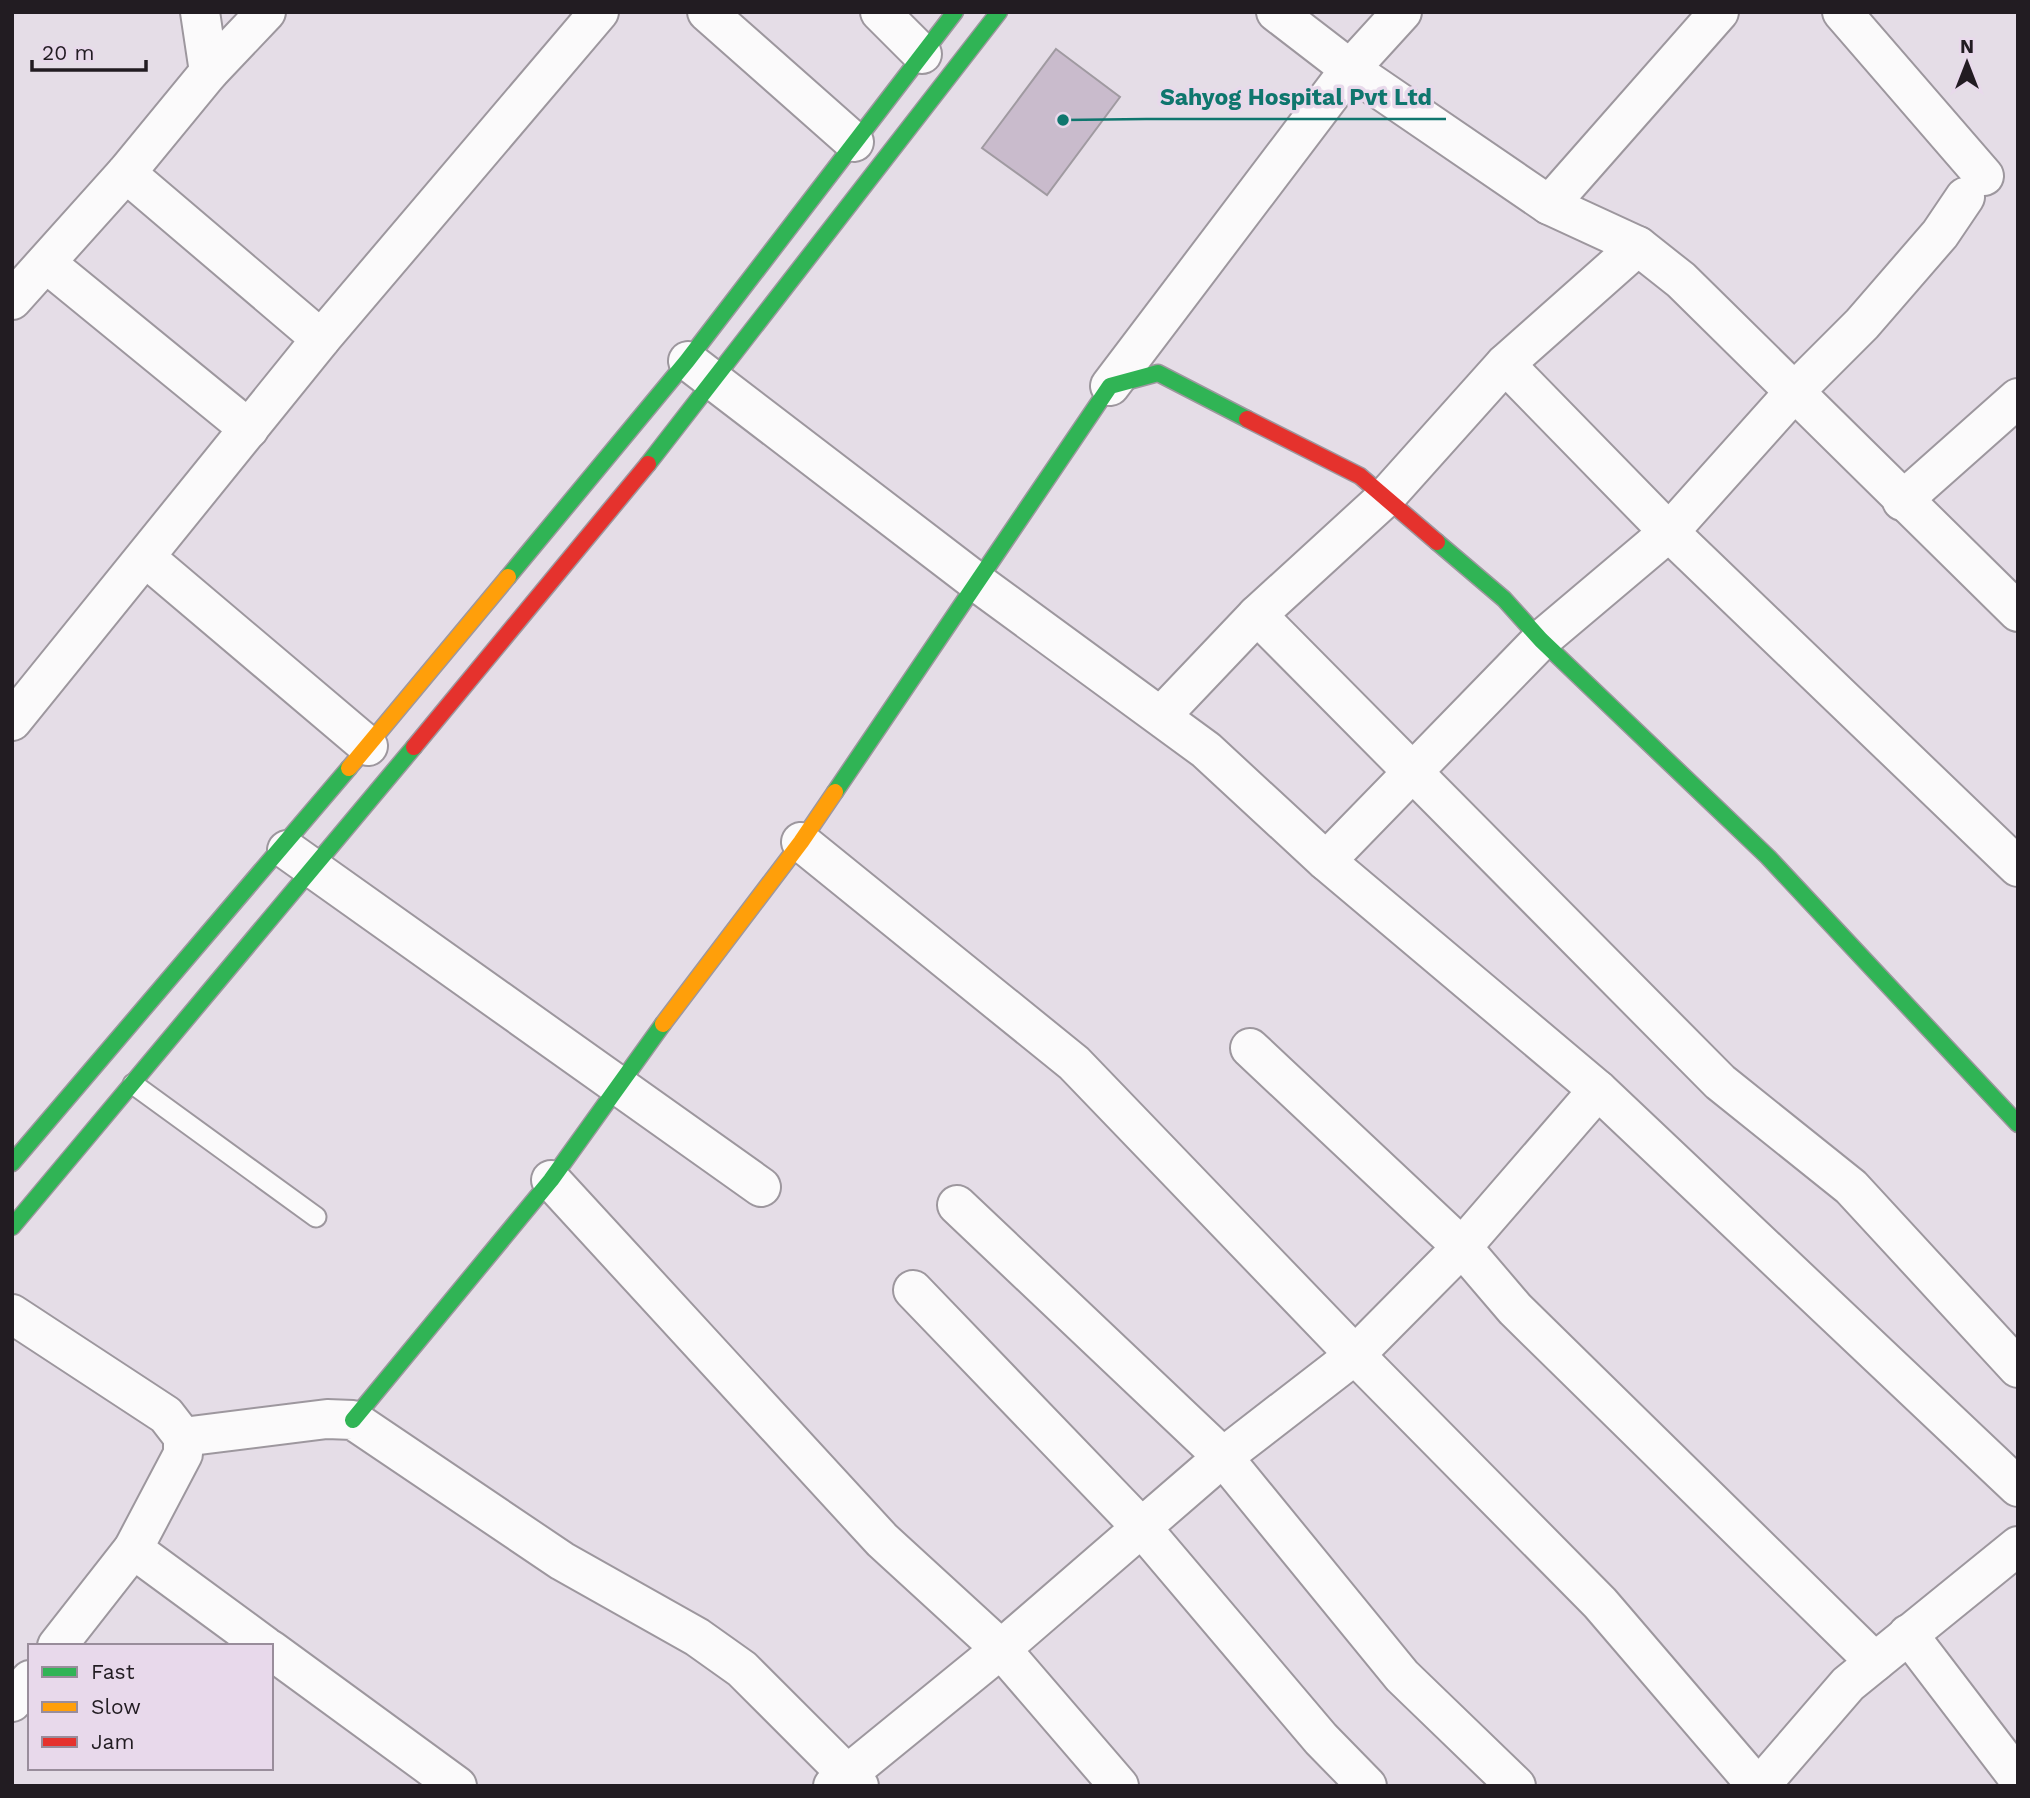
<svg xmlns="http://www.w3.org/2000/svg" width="2030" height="1798" viewBox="0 0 2030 1798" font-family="'Work Sans',sans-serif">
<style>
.building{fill:#c9bbcc;stroke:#a09aa1;stroke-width:2}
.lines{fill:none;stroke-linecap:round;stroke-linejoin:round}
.lane-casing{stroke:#9d979e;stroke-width:23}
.street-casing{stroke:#9d979e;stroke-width:42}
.fast-casing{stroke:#9d979e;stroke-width:19}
.slow-casing{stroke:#9d979e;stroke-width:19}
.jam-casing{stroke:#9d979e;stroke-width:19}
.lane{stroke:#fbfafb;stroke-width:19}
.street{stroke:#fbfafb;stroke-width:38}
.fast{stroke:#30b455;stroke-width:16}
.slow{stroke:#ff9f0a;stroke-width:16}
.jam{stroke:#e5322d;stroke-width:16}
.leader{fill:none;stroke:#0f766e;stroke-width:2.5}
.callout-dot{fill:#0f766e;stroke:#e8d9eb;stroke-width:2.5}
.callout-label{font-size:23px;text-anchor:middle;font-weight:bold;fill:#0f766e;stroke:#e8d9eb;stroke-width:7;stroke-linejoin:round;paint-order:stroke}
</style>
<rect width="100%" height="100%" fill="#e5dde7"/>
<path class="building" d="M1056,49L1120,97L1047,195L982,148Z"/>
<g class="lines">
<defs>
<path id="lane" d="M133,1084L316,1217"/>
<g id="street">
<path d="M200,12L209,72"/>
<path d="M707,12L854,142"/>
<path d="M880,12L922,54"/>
<path d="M1276,12L1350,69L1549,205L1638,246L1681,280L2018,612"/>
<path d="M1842,12L1984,176"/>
<path d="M126,173L321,339"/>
<path d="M1549,205L1719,12"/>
<path d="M46,263L249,429"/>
<path d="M12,300L126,173L209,72L266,12"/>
<path d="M688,361L978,583L1206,750L1326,861L1598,1090L2018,1487"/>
<path d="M1505,364L1669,532L2018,867"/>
<path d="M1110,386L1350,69L1402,12"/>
<path d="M1902,501L2018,398"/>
<path d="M146,558L368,746"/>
<path d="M1257,615L1385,498L1505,364L1638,246"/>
<path d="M1161,716L1257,615L1720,1082L1851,1187L2018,1368"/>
<path d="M12,721L321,339L599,12"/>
<path d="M801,842L1074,1063L1355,1355L1600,1603L1757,1786"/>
<path d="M287,850L761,1187"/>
<path d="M1326,861L1541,640L1669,532L1796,390L1862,324L1940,234L1965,197"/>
<path d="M1250,1048L1462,1247L1515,1309L1875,1662"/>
<path d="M551,1180L882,1540L1001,1649L1119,1786"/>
<path d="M957,1205L1223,1457L1402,1676L1516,1786"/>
<path d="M913,1290L1142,1528L1321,1739L1367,1786"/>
<path d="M12,1314L166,1415L183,1437V1454L133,1549L57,1646"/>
<path d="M183,1437L327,1419L353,1420L562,1561L697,1637L742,1669L859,1786"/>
<path d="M133,1549L265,1646"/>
<path d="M1908,1634L2018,1778"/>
<path d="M271,1650L457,1786"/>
<path d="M12,1702L30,1680"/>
<path d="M833,1786L1001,1649L1223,1457L1355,1355L1462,1247L1598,1090"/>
<path d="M1760,1786L1848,1684L2018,1546"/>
</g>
<g id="fast">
<path d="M648,464L999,12"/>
<path d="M1437,542L1504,599L1541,640L1768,857L2018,1124"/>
<path d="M508,577L687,361L955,12"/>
<path d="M835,792L1110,386L1158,373L1247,419"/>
<path d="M12,1163L349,768"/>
<path d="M12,1227L414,747"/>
<path d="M353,1420L551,1180L663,1024"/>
</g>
<g id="slow">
<path d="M349,768L508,577"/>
<path d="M663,1024L801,842L835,792"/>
</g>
<g id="jam">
<path d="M1247,419L1360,476L1437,542"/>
<path d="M414,747L648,464"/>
</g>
</defs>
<use href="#lane" class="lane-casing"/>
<use href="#street" class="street-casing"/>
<use href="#fast" class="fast-casing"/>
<use href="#slow" class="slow-casing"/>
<use href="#jam" class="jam-casing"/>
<use href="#lane" class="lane"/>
<use href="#street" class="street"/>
<use href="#fast" class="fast"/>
<use href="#slow" class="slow"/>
<use href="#jam" class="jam"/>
</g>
<path class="leader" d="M1063 120L1146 119H1446"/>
<circle class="callout-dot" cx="1063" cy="120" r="7"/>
<g class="callout-label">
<text x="1296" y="105">Sahyog Hospital Pvt Ltd</text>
</g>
<rect width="2030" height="1798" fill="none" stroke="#221c22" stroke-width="28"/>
<rect x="28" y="1644" width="245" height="126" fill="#e8d9eb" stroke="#998d9b" stroke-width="2"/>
<rect x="42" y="1667" width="35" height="10" fill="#30b455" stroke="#998d9b" stroke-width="2"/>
<text x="91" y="1679" font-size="21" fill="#221c22">Fast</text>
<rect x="42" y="1702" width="35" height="10" fill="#ff9f0a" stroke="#998d9b" stroke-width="2"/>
<text x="91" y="1714" font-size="21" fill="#221c22">Slow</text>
<rect x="42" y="1737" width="35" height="10" fill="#e5322d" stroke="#998d9b" stroke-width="2"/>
<text x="91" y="1749" font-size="21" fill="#221c22">Jam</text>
<g transform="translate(1967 63)" stroke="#e8d9eb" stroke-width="5" paint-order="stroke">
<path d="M0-5L12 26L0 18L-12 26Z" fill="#221c22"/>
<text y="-10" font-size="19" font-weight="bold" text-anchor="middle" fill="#221c22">N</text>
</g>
<path d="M32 60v10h114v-10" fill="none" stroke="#221c22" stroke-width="3.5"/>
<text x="42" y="60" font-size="21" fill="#221c22" stroke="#e8d9eb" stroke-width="5" paint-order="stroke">20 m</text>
</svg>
